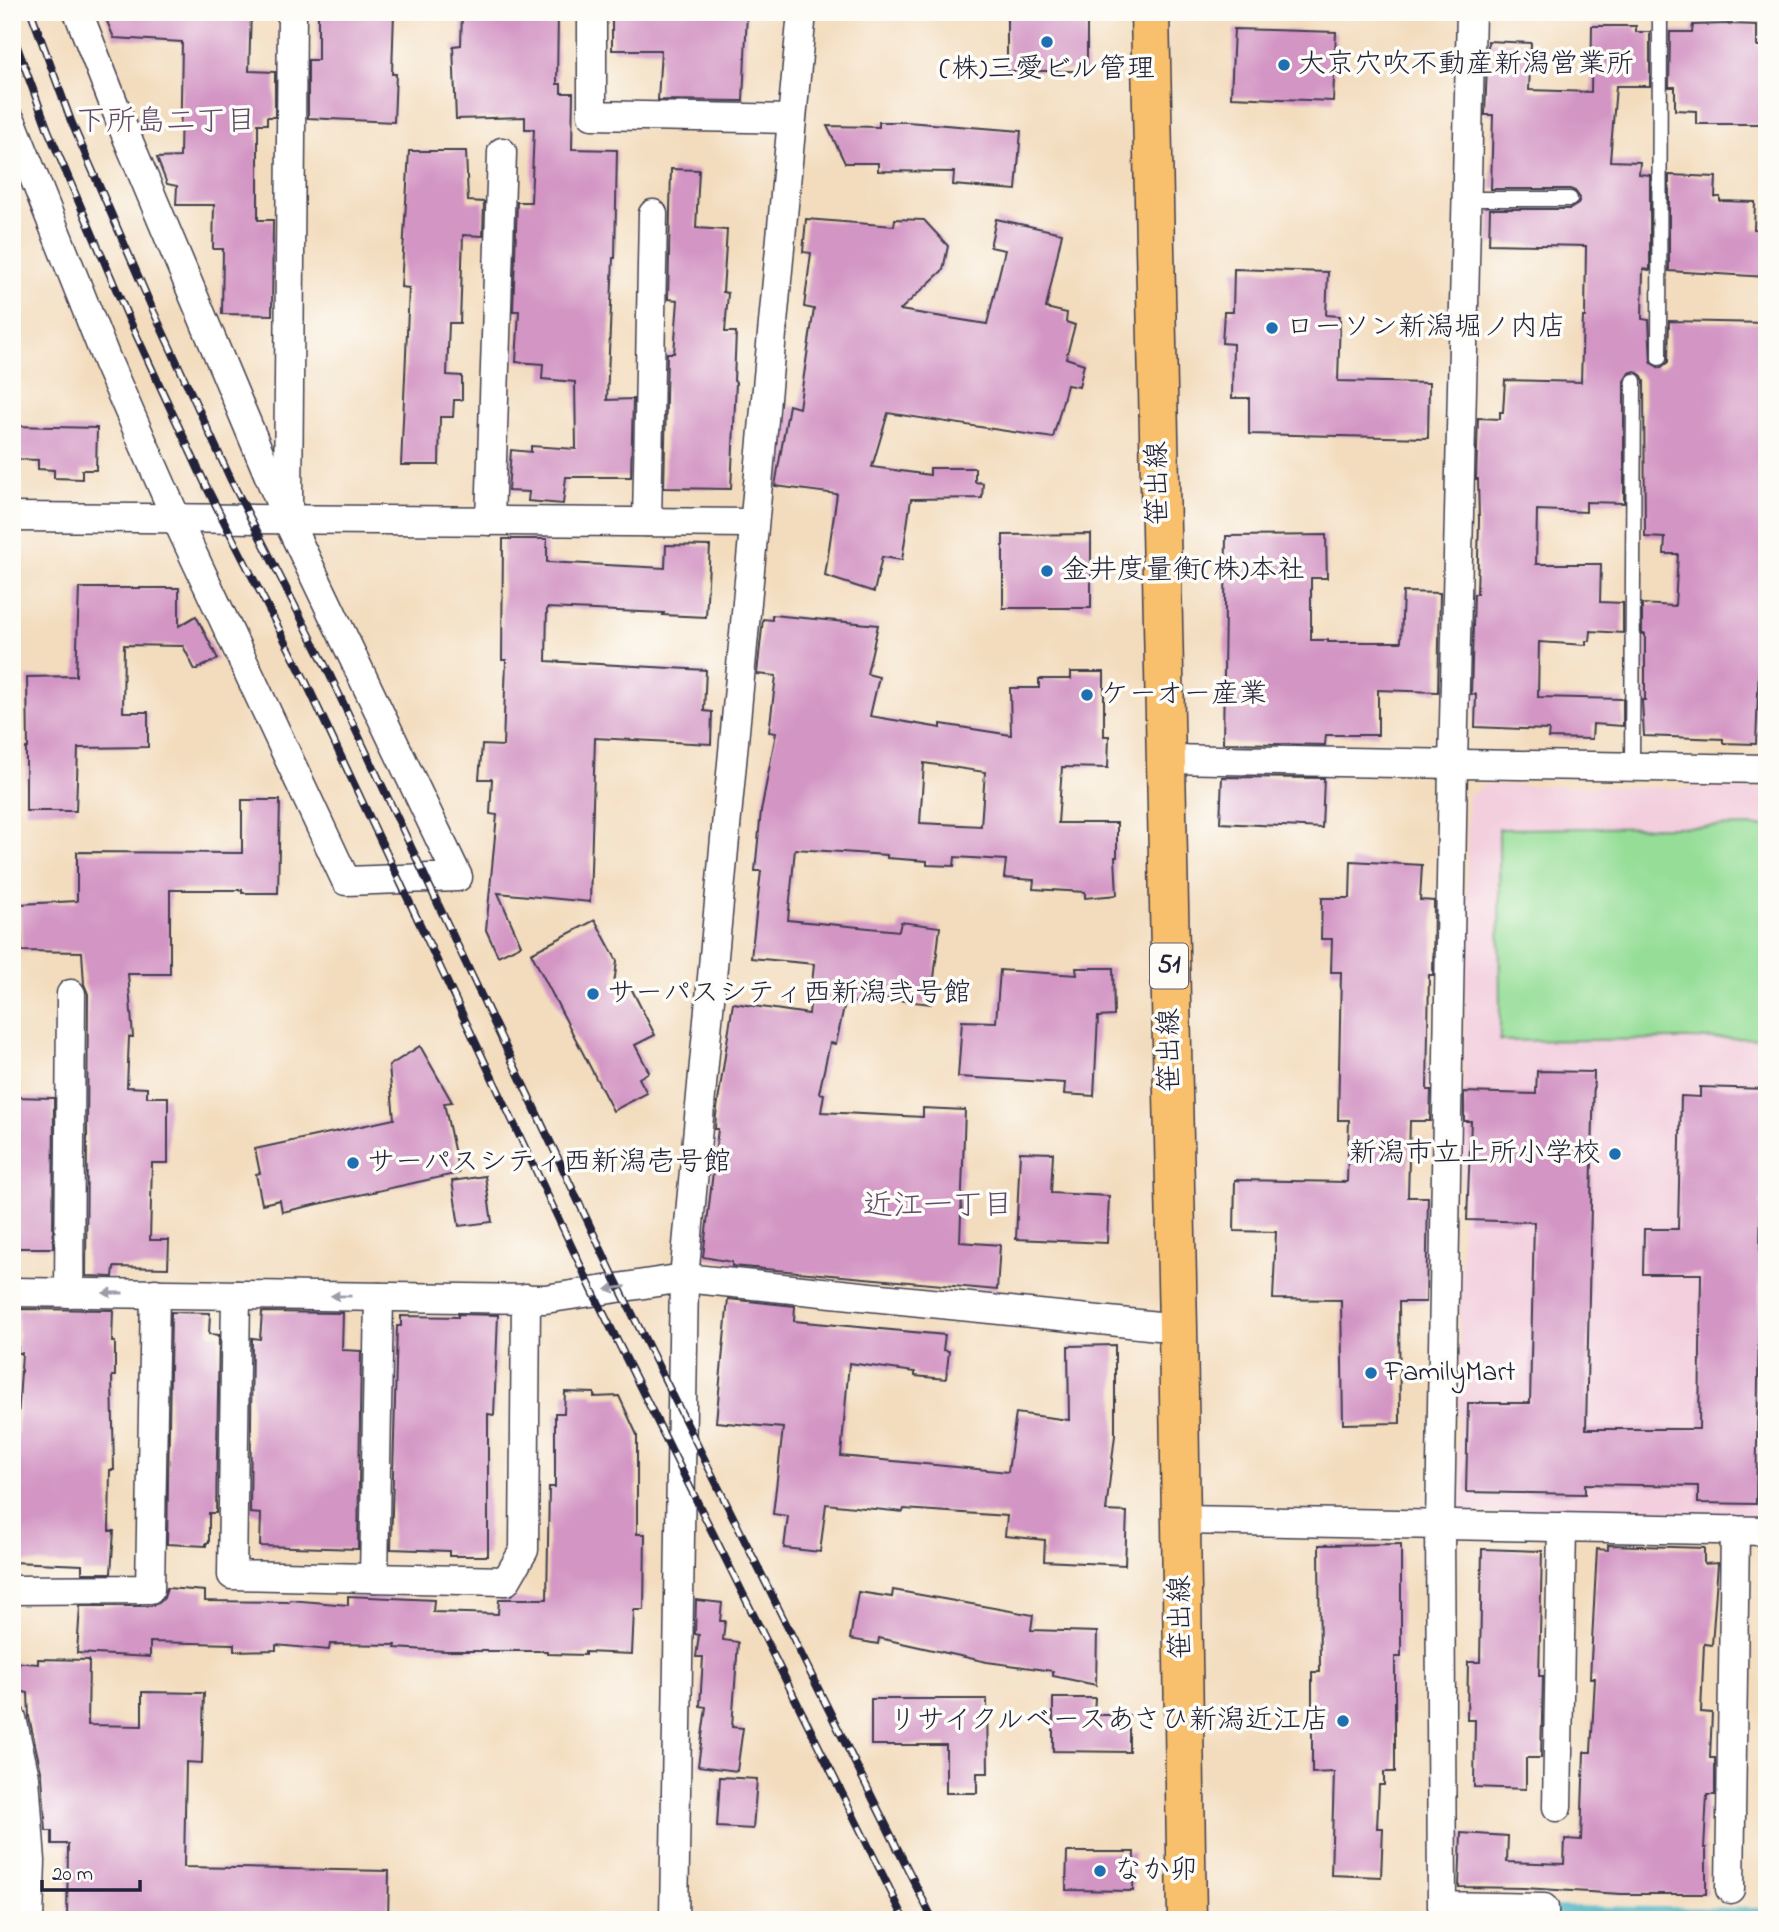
<svg xmlns="http://www.w3.org/2000/svg" width="1779" height="1932" viewBox="0 0 1779 1932" font-family="'Indie Flower','Klee One',sans-serif">
<style>
.built{fill:#f3cfde}
.green{fill:#96de98;stroke:#5c806a;stroke-width:2}
.lines{fill:none;stroke-linecap:round;stroke-linejoin:round}
.stream{stroke:#42b0bf;stroke-width:10}
.building{fill:#d395c4;fill-rule:evenodd}
.service-casing{stroke:#413e4e;stroke-width:17}
.minor-casing{stroke:#413e4e;stroke-width:31}
.primary-casing{stroke:#413e4e;stroke-width:41}
.service{stroke:#fff;stroke-width:14}
.minor{stroke:#fff;stroke-width:28}
.primary{stroke:#f8bf6c;stroke-width:38}
.rail-casing{stroke:#22223b;stroke-width:8}
.rail{stroke:#fdfcf7;stroke-width:5;stroke-dasharray:16;stroke-linecap:butt}
.oneway{fill:#9c9ca7}
.poi-dot{fill:#1f6fb2;stroke:#fdfcf7;stroke-width:2.5}
.labels{text-anchor:middle;dominant-baseline:central;stroke-width:7;stroke-linejoin:round;paint-order:stroke}
.shield{fill:#fdfcf7;stroke:#646373;stroke-width:2}
.shield-label{font-size:26px;font-weight:bold;fill:#22223b}
.poi-label{font-size:28px;fill:#22223b;stroke:#fdfcf7;text-anchor:start}
.street-label{font-size:28px;fill:#22223b;stroke:#fdfcf7}
.neighbourhood-label{font-size:30px;fill:#604a6b;stroke:#fdfcf7}
</style>
<rect width="100%" height="100%" fill="#fdfcf7"/>
<filter id="ink" filterUnits="userSpaceOnUse"><feTurbulence type="fractalNoise" baseFrequency=".0143" numOctaves="2"/><feDisplacementMap in="SourceGraphic" scale="14" xChannelSelector="R" yChannelSelector="G"/><feConvolveMatrix kernelMatrix="1 2 1 2 8 2 1 2 1" color-interpolation-filters="sRGB"/></filter>
<filter id="wash" filterUnits="userSpaceOnUse"><feTurbulence type="fractalNoise" baseFrequency=".00686" numOctaves="4" result="noise"/><feDisplacementMap in="SourceGraphic" scale="28" xChannelSelector="R" yChannelSelector="G"/><feGaussianBlur stdDeviation="1.57" result="paint"/><feColorMatrix in="noise" values="0 0 0 0 0 0 0 0 0 0 0 0 0 0 0 0 0 1.4 0 .05"/><feComposite in="paint" operator="in"/></filter>
<g filter="url(#wash)">
<rect width="100%" height="100%" fill="#f3dcbd"/>
<path class="built" d="M1485,785L1767,789V1518L1457,1512L1468,796Z"/>
<path class="green" d="M1767,826V1038L1500,1041L1499,829Z"/>
<g class="lines">
<path class="stream" d="M1558,1911L1767,1913"/>
</g>
<g id="blocks">
<g class="building">
<path d="M103,12H251L249,71L275,72V117H267V124H258V220H273L272,315L222,314L223,249H213L214,205H176L177,186L167,184L157,158L180,157L182,42L114,38Z"/>
<path d="M318,12H394L392,74H396L394,122L308,118V60H318Z"/>
<path d="M462,12H558L557,84H561V93H573L572,149L617,150L615,258H613L607,400L633,399L631,477H566L563,504L528,501L529,492L508,491L511,450L531,452V446L576,449L575,382L542,379L543,364L516,362L519,311H513L517,202H531L534,129H525V117L456,119L453,46L461,45Z"/>
<path d="M612,12H747L743,101L658,100L661,50H612Z"/>
<rect x="1007" y="12" width="80" height="59"/>
<path d="M1730,24L1757,25V46H1767V124H1696V111L1675,110V87H1669L1670,32H1692L1693,25Z"/>
<path d="M1592,26H1636V32H1650V86H1616L1610,161L1640,162L1639,174L1650,175V270L1643,269L1642,319L1649,320L1651,363L1660,368L1668,362L1669,321L1767,323L1765,474H1767V521H1764L1763,585H1767V669L1759,668L1756,744L1723,743V739L1644,736L1642,700H1645V634H1642V604L1675,606L1678,554H1664L1665,538L1645,537L1644,381L1642,376L1635,371L1629,373L1624,381V503L1586,502V512L1537,510L1536,564H1601L1600,602L1623,603V633L1591,631L1590,641H1586V645L1539,642L1538,697L1623,699V726L1593,724L1592,739L1548,738L1549,730L1475,727L1476,694H1471L1474,594H1477L1479,520L1478,479H1476L1478,418L1500,419V412H1503L1505,380L1581,382L1583,317H1585L1586,246L1489,244L1490,209H1570L1578,204L1580,198L1575,191L1570,189H1491L1493,115H1485L1488,41L1531,43L1529,90L1591,92Z"/>
<path d="M1234,29L1336,32L1333,101L1231,97Z"/>
<path d="M879,122H907L1021,131L1016,190L953,185L954,172L878,171V163H845L827,126L879,127Z"/>
<path d="M409,151H466L468,201L484,202L483,236L463,235L460,323H449L447,375L462,376V400H454L453,417H440L439,465H401L409,288L401,287Z"/>
<path d="M671,169L699,170L696,228L727,230L723,292L728,293L725,332H736L734,381L736,382L731,489L664,488L667,353H674L678,300L668,299Z"/>
<path d="M1669,175L1716,177L1715,197H1720V201L1755,202L1754,229L1767,230V277L1669,271Z"/>
<path d="M806,219L894,226L895,219L924,220L948,246L943,270L900,310L987,324L1005,250L990,247L996,219L1062,233L1046,308L1067,313L1066,322L1075,325L1066,358L1084,364L1079,387L1067,385L1053,438L888,413L872,467L930,475V468H975V482L983,483L982,498L911,499L902,560L882,557L874,592L825,576L837,494L775,486L789,405L799,408L814,309L804,307L811,253L803,252Z"/>
<path d="M1234,269L1328,272L1326,315L1340,316L1338,381L1429,383L1428,438L1249,434V398H1232L1233,344L1222,343L1224,312H1233Z"/>
<path d="M12,426L97,428L96,470H82V479L54,478V470L38,469V460L12,459Z"/>
<path d="M1091,534V608H1003V535Z"/>
<path d="M1326,535L1327,578H1311V640H1328V642H1401L1403,592L1440,593L1438,692L1378,690V735H1326L1325,745L1223,743L1226,536Z"/>
<path d="M503,539H547V562L665,568L666,545L710,546L706,617L663,615L664,613L547,608L546,661L706,670L704,711L712,712L711,744L595,738L590,902L498,893L521,945L498,956L486,930L497,815L490,814L492,779H479L482,745L503,746L506,660H502Z"/>
<path d="M79,588H179V626L196,616L218,659L195,670L183,646L124,645L123,712H148V747L78,748L76,811H26V748H28L27,677L76,676Z"/>
<path d="M772,615L878,625L867,674L879,677L870,716L941,728V724L1011,735L1010,688H1039V679H1071V672H1104V736H1109L1108,768L1062,767L1058,823H1117V857H1115L1117,895L1085,898V892L1033,889L1034,880L1004,878L1006,860L955,857L954,866L927,865V861L887,858V855L795,849L788,920L899,931L901,922L940,927L931,1004L862,996L861,1003L845,1002L836,1044L830,1043L819,1093L824,1094L821,1112L923,1117V1108L965,1110L960,1242L1000,1245L997,1290L732,1266V1262L703,1257L718,1129H715L716,1115L733,1003L809,1014L814,964L751,958L761,871H755L761,811L776,733L769,732L776,676L757,674L763,619L772,620ZM924,763L985,772L981,826L920,823Z"/>
<path d="M1222,777L1324,778L1322,828L1220,823Z"/>
<path d="M242,800H280L278,893H242V890H170V974H128L133,1037H129L127,1087L147,1088V1097H168V1163H152L150,1240H169L168,1268L114,1267L113,1277L86,1276L88,994L84,984L82,952L22,951L20,904L77,901V852L242,853Z"/>
<path d="M1351,861L1422,865L1420,900L1434,901L1433,975H1429L1427,1090H1431L1430,1121H1410L1408,1197H1428L1426,1302H1399L1400,1423L1343,1424L1341,1300L1273,1299L1276,1232L1234,1231L1235,1180L1347,1182L1349,1120H1338L1341,972H1331L1332,939H1321L1322,898H1350Z"/>
<path d="M595,920L617,961L614,985L631,988L655,1035L635,1045L649,1072L639,1078L647,1093L613,1111L531,953Z"/>
<path d="M1076,968H1113L1114,1016L1098,1017L1094,1096L1064,1094L1065,1083L958,1077L962,1021L996,1022L1000,970L1077,975Z"/>
<path d="M420,1046L452,1102L444,1103L459,1173L282,1212L280,1200L262,1204L256,1174L260,1173L255,1149L394,1119L389,1066Z"/>
<path d="M1537,1071L1594,1072L1586,1429H1699L1701,1274H1643L1644,1229H1678L1681,1096L1700,1097V1087L1767,1089V1200H1761L1756,1504L1698,1503V1486L1585,1484V1494L1466,1492L1468,1403H1530L1534,1222L1467,1220L1471,1121H1464V1092L1536,1094Z"/>
<path d="M12,1097L54,1098L53,1248H12Z"/>
<path d="M1020,1152L1053,1153L1051,1193L1109,1196L1107,1243L1016,1239Z"/>
<path d="M485,1176L492,1222L459,1226L452,1181Z"/>
<path d="M728,1299L795,1306L794,1321L945,1335L943,1350L949,1351L946,1379L915,1376V1372L849,1363L841,1456L1008,1472L1016,1413L1069,1420L1068,1346L1115,1345V1435L1106,1511L1127,1512L1125,1565L1044,1561L1045,1540L1005,1536L1007,1516L904,1509L903,1512L826,1504L820,1552L784,1548L788,1516L773,1514L783,1428L716,1422Z"/>
<path d="M18,1309L113,1310L112,1342H115V1376H112L114,1470H110L109,1531H114L111,1573H82V1565L12,1562V1519L22,1353H18Z"/>
<path d="M171,1312L210,1313L209,1334L219,1335L216,1513H209V1543H206V1546L167,1544Z"/>
<path d="M262,1312L343,1313L342,1350L361,1351L358,1549L260,1546L261,1514L250,1513L252,1338L260,1339Z"/>
<path d="M458,1314L498,1315L494,1415L488,1414V1556H449V1551L391,1549L397,1326H401V1316L458,1317Z"/>
<path d="M565,1392L594,1393V1397L619,1396L637,1435V1534H645L644,1610H634L632,1654L585,1652V1655L547,1654V1651H446L395,1648L396,1645L330,1644L329,1650L276,1645V1650L234,1651V1644L150,1642V1657L77,1653L80,1606H151L159,1603L164,1598L167,1588L205,1591V1601L289,1602L290,1600L348,1605V1596L434,1600L433,1612L498,1614L499,1599H547L549,1487H555V1413H564Z"/>
<path d="M1401,1544V1657H1395V1772H1384V1785H1379L1377,1828H1383L1381,1877L1331,1875L1334,1772L1312,1773V1672H1320L1319,1545Z"/>
<path d="M1608,1545L1704,1548V1564L1718,1563L1712,1645L1704,1644L1701,1712L1712,1713L1710,1758H1715V1795H1707L1704,1848H1706V1894H1621L1524,1888L1459,1887L1461,1833L1508,1836L1507,1862L1564,1864L1565,1839L1581,1840L1584,1752H1591L1595,1678H1590L1597,1549L1608,1550Z"/>
<path d="M1482,1549L1542,1551L1539,1676H1543L1541,1758H1526V1789L1474,1787L1475,1720H1467L1468,1662H1480Z"/>
<path d="M893,1590L1033,1615L1031,1630L1097,1632L1096,1685L1053,1676V1671L987,1662L879,1638L878,1644L850,1639L858,1592L892,1597Z"/>
<path d="M696,1600L722,1603L720,1621H725L723,1640L738,1642L732,1727L743,1728L737,1771L698,1766L706,1707L700,1706L703,1657H696L699,1635L695,1634Z"/>
<path d="M38,1659L89,1660L88,1725L142,1726V1692L204,1693L202,1763L186,1762L184,1867L389,1871L388,1920H67L68,1844H52V1831H46L42,1776L29,1717L28,1693L12,1689V1662L38,1664Z"/>
<path d="M1053,1698H1095L1094,1715H1129V1752L1053,1751Z"/>
<path d="M871,1699H987L988,1773H977V1793H946V1745H871Z"/>
<path d="M720,1777L757,1779L753,1829L717,1827Z"/>
<path d="M1067,1852H1134L1133,1891L1066,1890Z"/>
</g>
</g>
</g>
<g filter="url(#ink)">
<use href="#blocks" fill-opacity="0" stroke="#413e4e" stroke-width="2"/>
<g class="lines">
<defs>
<g id="service">
<path d="M1466,199H1570"/>
<path d="M1659,358L1660,12"/>
<path d="M1632,767L1634,381"/>
</g>
<g id="minor">
<path d="M592,12V115L791,119"/>
<path d="M1471,12L1453,764L1440,1525L1442,1906L1544,1908V1920"/>
<path d="M12,122L107,361L176,518L346,881L458,877L287,519L124,130L78,12"/>
<path d="M288,506L292,12"/>
<path d="M12,517L753,523"/>
<path d="M490,521L502,152"/>
<path d="M647,522L653,214"/>
<path d="M1164,759L1767,769"/>
<path d="M12,1292L545,1299L684,1278L1178,1328"/>
<path d="M69,1293L71,994"/>
<path d="M236,1295L232,1575L506,1581L524,1550L526,1298"/>
<path d="M1181,1520L1767,1531"/>
<path d="M374,1578L379,1297"/>
<path d="M12,1590L150,1589L155,1293"/>
<path d="M12,1718L25,1777L31,1861L29,1920"/>
<path d="M1557,1807L1562,1527"/>
<path d="M1730,1889L1735,1530"/>
<path d="M674,1920L684,1278L802,12"/>
</g>
<path id="primary" d="M1150,12L1178,1328L1187,1920"/>
</defs>
<use href="#service" class="service-casing"/>
<use href="#minor" class="minor-casing"/>
<use href="#primary" class="primary-casing"/>
<use href="#service" class="service"/>
<use href="#minor" class="minor"/>
<use href="#primary" class="primary"/>
<defs>
<g id="rail">
<path d="M31,12L71,121L152,308L231,480L327,669L615,1279L933,1920"/>
<path d="M12,33L48,130L128,317L208,490L305,680L592,1290L905,1920"/>
</g>
</defs>
<use href="#rail" class="rail-casing"/>
<use href="#rail" class="rail"/>
</g>
<defs><path id="oneway-solid" d="M-6-.8H1V-3.2L6.5 0L1 3.2V.8H-6Z" transform="scale(1.75)"/></defs>
<g class="oneway">
<use href="#oneway-solid" transform="translate(616 1288) rotate(171)"/>
<use href="#oneway-solid" transform="translate(113 1293) rotate(-180)"/>
<use href="#oneway-solid" transform="translate(341 1296) rotate(-179)"/>
</g>
</g>
<g class="poi-dot">
<circle cx="1047" cy="42" r="7"/>
<circle cx="1284" cy="65" r="7"/>
<circle cx="1272" cy="328" r="7"/>
<circle cx="1047" cy="571" r="7"/>
<circle cx="1087" cy="695" r="7"/>
<circle cx="593" cy="994" r="7"/>
<circle cx="1615" cy="1154" r="7"/>
<circle cx="353" cy="1163" r="7"/>
<circle cx="1371" cy="1373" r="7"/>
<circle cx="1343" cy="1721" r="7"/>
<circle cx="1100" cy="1871" r="7"/>
</g>
<g class="labels">
<rect class="shield" x="1150" y="943.5" width="38" height="45" rx="5"/>
<g class="shield-label">
<text x="1169" y="966">51</text>
</g>
<g class="poi-label">
<text x="1298" y="65">大京穴吹不動産新潟営業所</text>
<text x="1047" y="70" text-anchor="middle">(株)三愛ビル管理</text>
<text x="1286" y="328">ローソン新潟堀ノ内店</text>
<text x="1061" y="571">金井度量衡(株)本社</text>
<text x="1101" y="695">ケーオー産業</text>
<text x="607" y="994">サーパスシティ西新潟弐号館</text>
<text x="1601" y="1154" text-anchor="end">新潟市立上所小学校</text>
<text x="367" y="1163">サーパスシティ西新潟壱号館</text>
<text x="1385" y="1373">FamilyMart</text>
<text x="1329" y="1721" text-anchor="end">リサイクルベースあさひ新潟近江店</text>
<text x="1114" y="1871">なか卯</text>
</g>
<g class="street-label">
<text transform="translate(1159 483) rotate(-91)">笹出線</text>
<text transform="translate(1171 1050) rotate(-91)">笹出線</text>
<text transform="translate(1182 1617) rotate(-91)">笹出線</text>
</g>
<g class="neighbourhood-label">
<text x="166" y="123">下所島二丁目</text>
<text x="938" y="1207">近江一丁目</text>
</g>
</g>
<rect width="1779" height="1932" fill="none" stroke="#fdfcf7" stroke-width="42"/>
<path d="M42 1880v10h98v-10" fill="none" stroke="#22223b" stroke-width="3.5"/>
<text x="52" y="1880" font-size="21" fill="#22223b" stroke="#fdfcf7" stroke-width="5" paint-order="stroke">20 m</text>
</svg>
